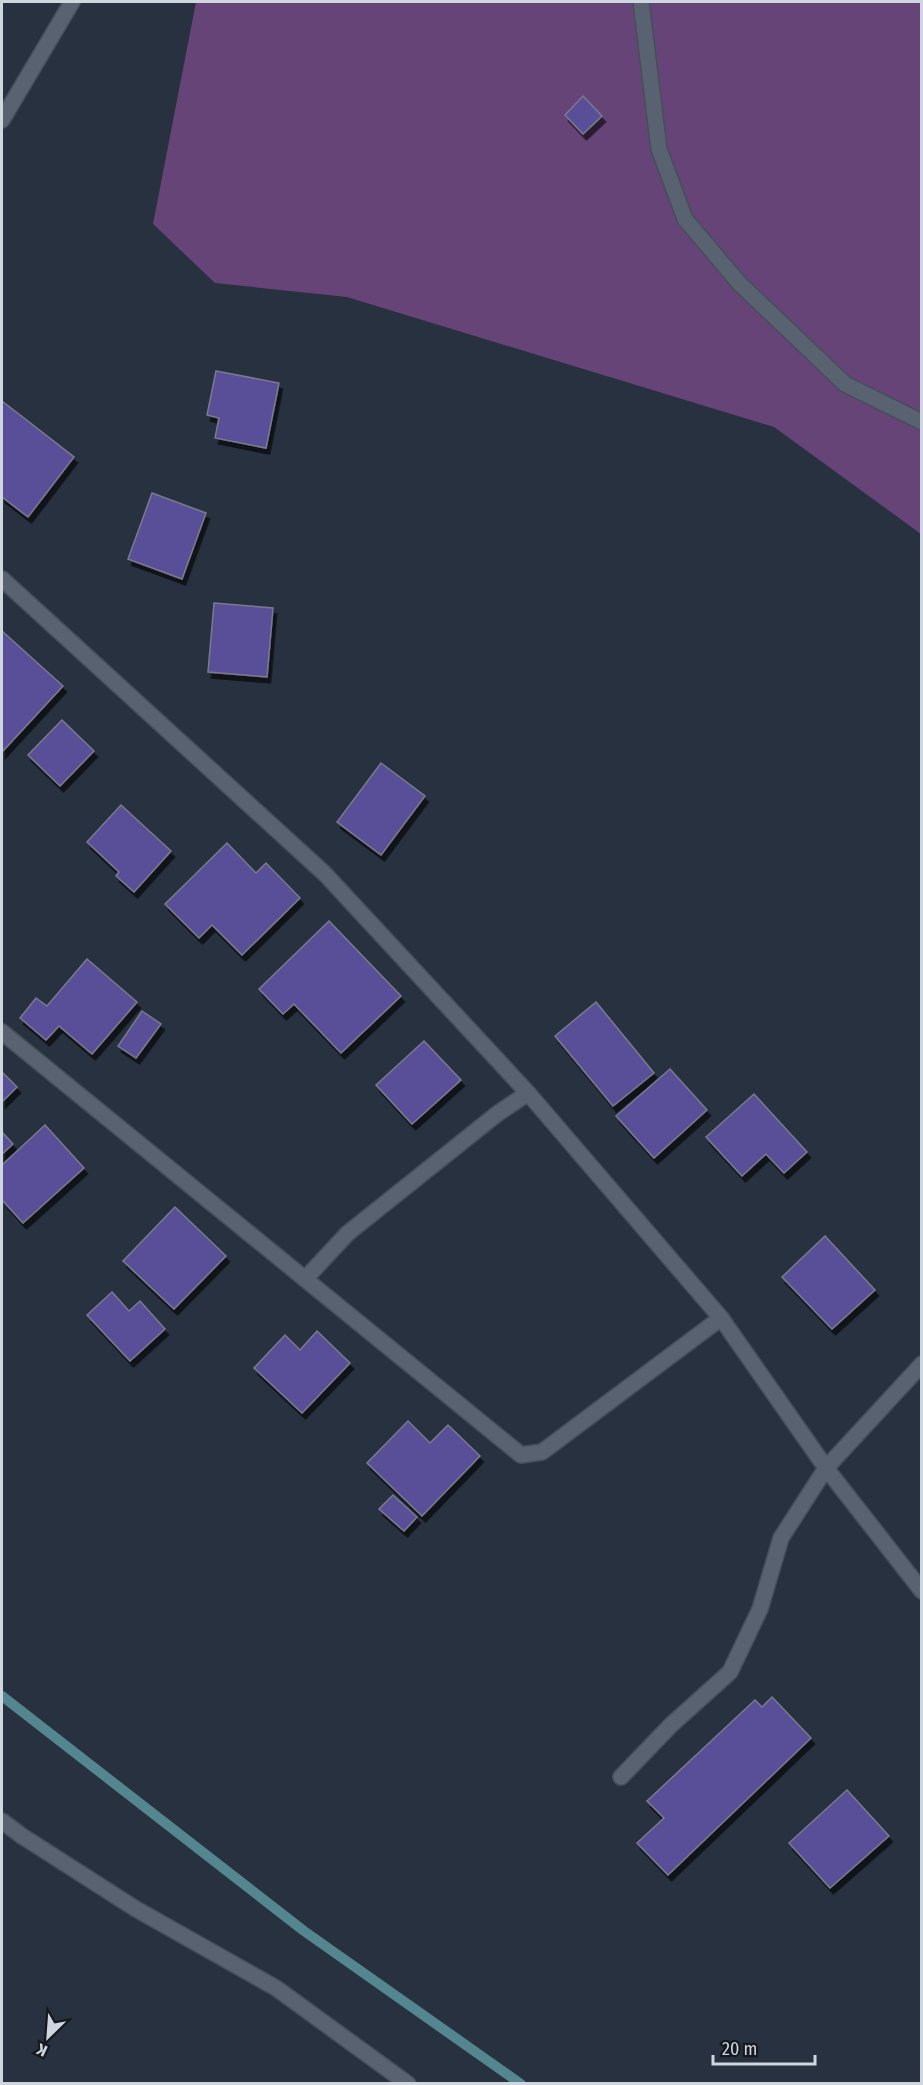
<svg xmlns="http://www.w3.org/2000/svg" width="923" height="2085" viewBox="0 0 923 2085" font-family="'Fira Sans Condensed',sans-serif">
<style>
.green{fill:#674478}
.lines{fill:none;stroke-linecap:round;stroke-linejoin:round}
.stream{stroke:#53868e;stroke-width:10}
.building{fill:#584f98;stroke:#7a7a8c;stroke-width:1.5;filter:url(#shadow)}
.street-casing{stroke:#464e59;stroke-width:18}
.secondary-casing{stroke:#464e59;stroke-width:18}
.street{stroke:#586271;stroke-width:15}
.secondary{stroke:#586271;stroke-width:15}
</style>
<defs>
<filter id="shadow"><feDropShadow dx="3.5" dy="6" stdDeviation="0" flood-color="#0009"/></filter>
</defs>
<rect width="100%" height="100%" fill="#28313f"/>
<path class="green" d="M196,2H921V534L774,427L347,297L215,283L153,224Z"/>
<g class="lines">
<path class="stream" d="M2,1696L304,1931L521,2084"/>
</g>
<g class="building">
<path d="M583,96L602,116L583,134L565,115Z"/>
<path d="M216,371L279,383L266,448L215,438L219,418L207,415Z"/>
<path d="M2,401L74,457L28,517L2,497Z"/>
<path d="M152,493L206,513L182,579L128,559Z"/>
<path d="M214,603L273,608L267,677L208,672Z"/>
<path d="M2,631L63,686L2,752Z"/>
<path d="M62,720L94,751L60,786L28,755Z"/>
<path d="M381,763L425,796L381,855L337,822Z"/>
<path d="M121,805L171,851L134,892L116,876L119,872L87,842Z"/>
<path d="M227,843L256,873L266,863L300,898L242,955L212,925L199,938L165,904Z"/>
<path d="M329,921L401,996L341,1053L294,1004L283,1014L259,989Z"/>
<path d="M87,959L137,1002L92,1054L59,1026L46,1040L20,1018L36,998L47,1006Z"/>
<path d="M596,1002L654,1073L613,1106L555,1036Z"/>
<path d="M142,1011L161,1024L136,1058L118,1046Z"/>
<path d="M424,1041L461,1080L412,1124L376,1085Z"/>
<path d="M670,1069L707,1110L654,1158L616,1116Z"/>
<path d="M2,1072L17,1087L2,1102Z"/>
<path d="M754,1094L807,1152L784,1173L766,1154L742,1176L706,1137Z"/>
<path d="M45,1125L84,1168L23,1223L2,1200V1165Z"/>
<path d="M2,1132L13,1144L2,1154Z"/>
<path d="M175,1207L226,1256L174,1309L123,1261Z"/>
<path d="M825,1236L875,1290L832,1329L782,1277Z"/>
<path d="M112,1292L129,1311L140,1301L165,1329L130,1361L87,1315Z"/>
<path d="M317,1331L350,1363L302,1413L254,1368L285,1335L300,1350Z"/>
<path d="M408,1421L430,1443L448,1425L480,1456L422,1516L367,1463Z"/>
<path d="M393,1495L417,1517L404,1531L379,1509Z"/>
<path d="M772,1697L811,1738L668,1875L637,1843L664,1818L647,1801L755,1700L762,1707Z"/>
<path d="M847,1790L889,1836L830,1888L789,1843Z"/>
</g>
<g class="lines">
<defs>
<g id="street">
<path d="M641,2L659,149L685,219L739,283L845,384L922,422"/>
<path d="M2,1032L521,1455L542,1452L721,1318"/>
<path d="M305,1279L348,1233L497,1114L528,1093"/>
<path d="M621,1777L671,1725L730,1672L760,1609L781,1538L826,1468L922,1364"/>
<path d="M2,1821L22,1836L136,1909L276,1988L408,2084"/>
</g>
<g id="secondary">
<path d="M2,120L72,2"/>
<path d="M2,579L325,874L528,1093L721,1318L826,1468L922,1591"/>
</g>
</defs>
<use href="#street" class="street-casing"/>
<use href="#secondary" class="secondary-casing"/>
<use href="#street" class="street"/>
<use href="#secondary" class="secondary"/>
</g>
<rect width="923" height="2085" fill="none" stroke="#d0d6df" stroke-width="6"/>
<g transform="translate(48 2037) rotate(205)" stroke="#15191f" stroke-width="4.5" paint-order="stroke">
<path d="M0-4.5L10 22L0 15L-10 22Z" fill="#d0d6df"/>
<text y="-9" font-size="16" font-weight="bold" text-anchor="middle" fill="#d0d6df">K</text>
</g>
<path d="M713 2055v9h102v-9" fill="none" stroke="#d0d6df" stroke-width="3"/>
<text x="722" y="2055" font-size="18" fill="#d0d6df" stroke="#15191f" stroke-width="4.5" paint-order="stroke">20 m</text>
</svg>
